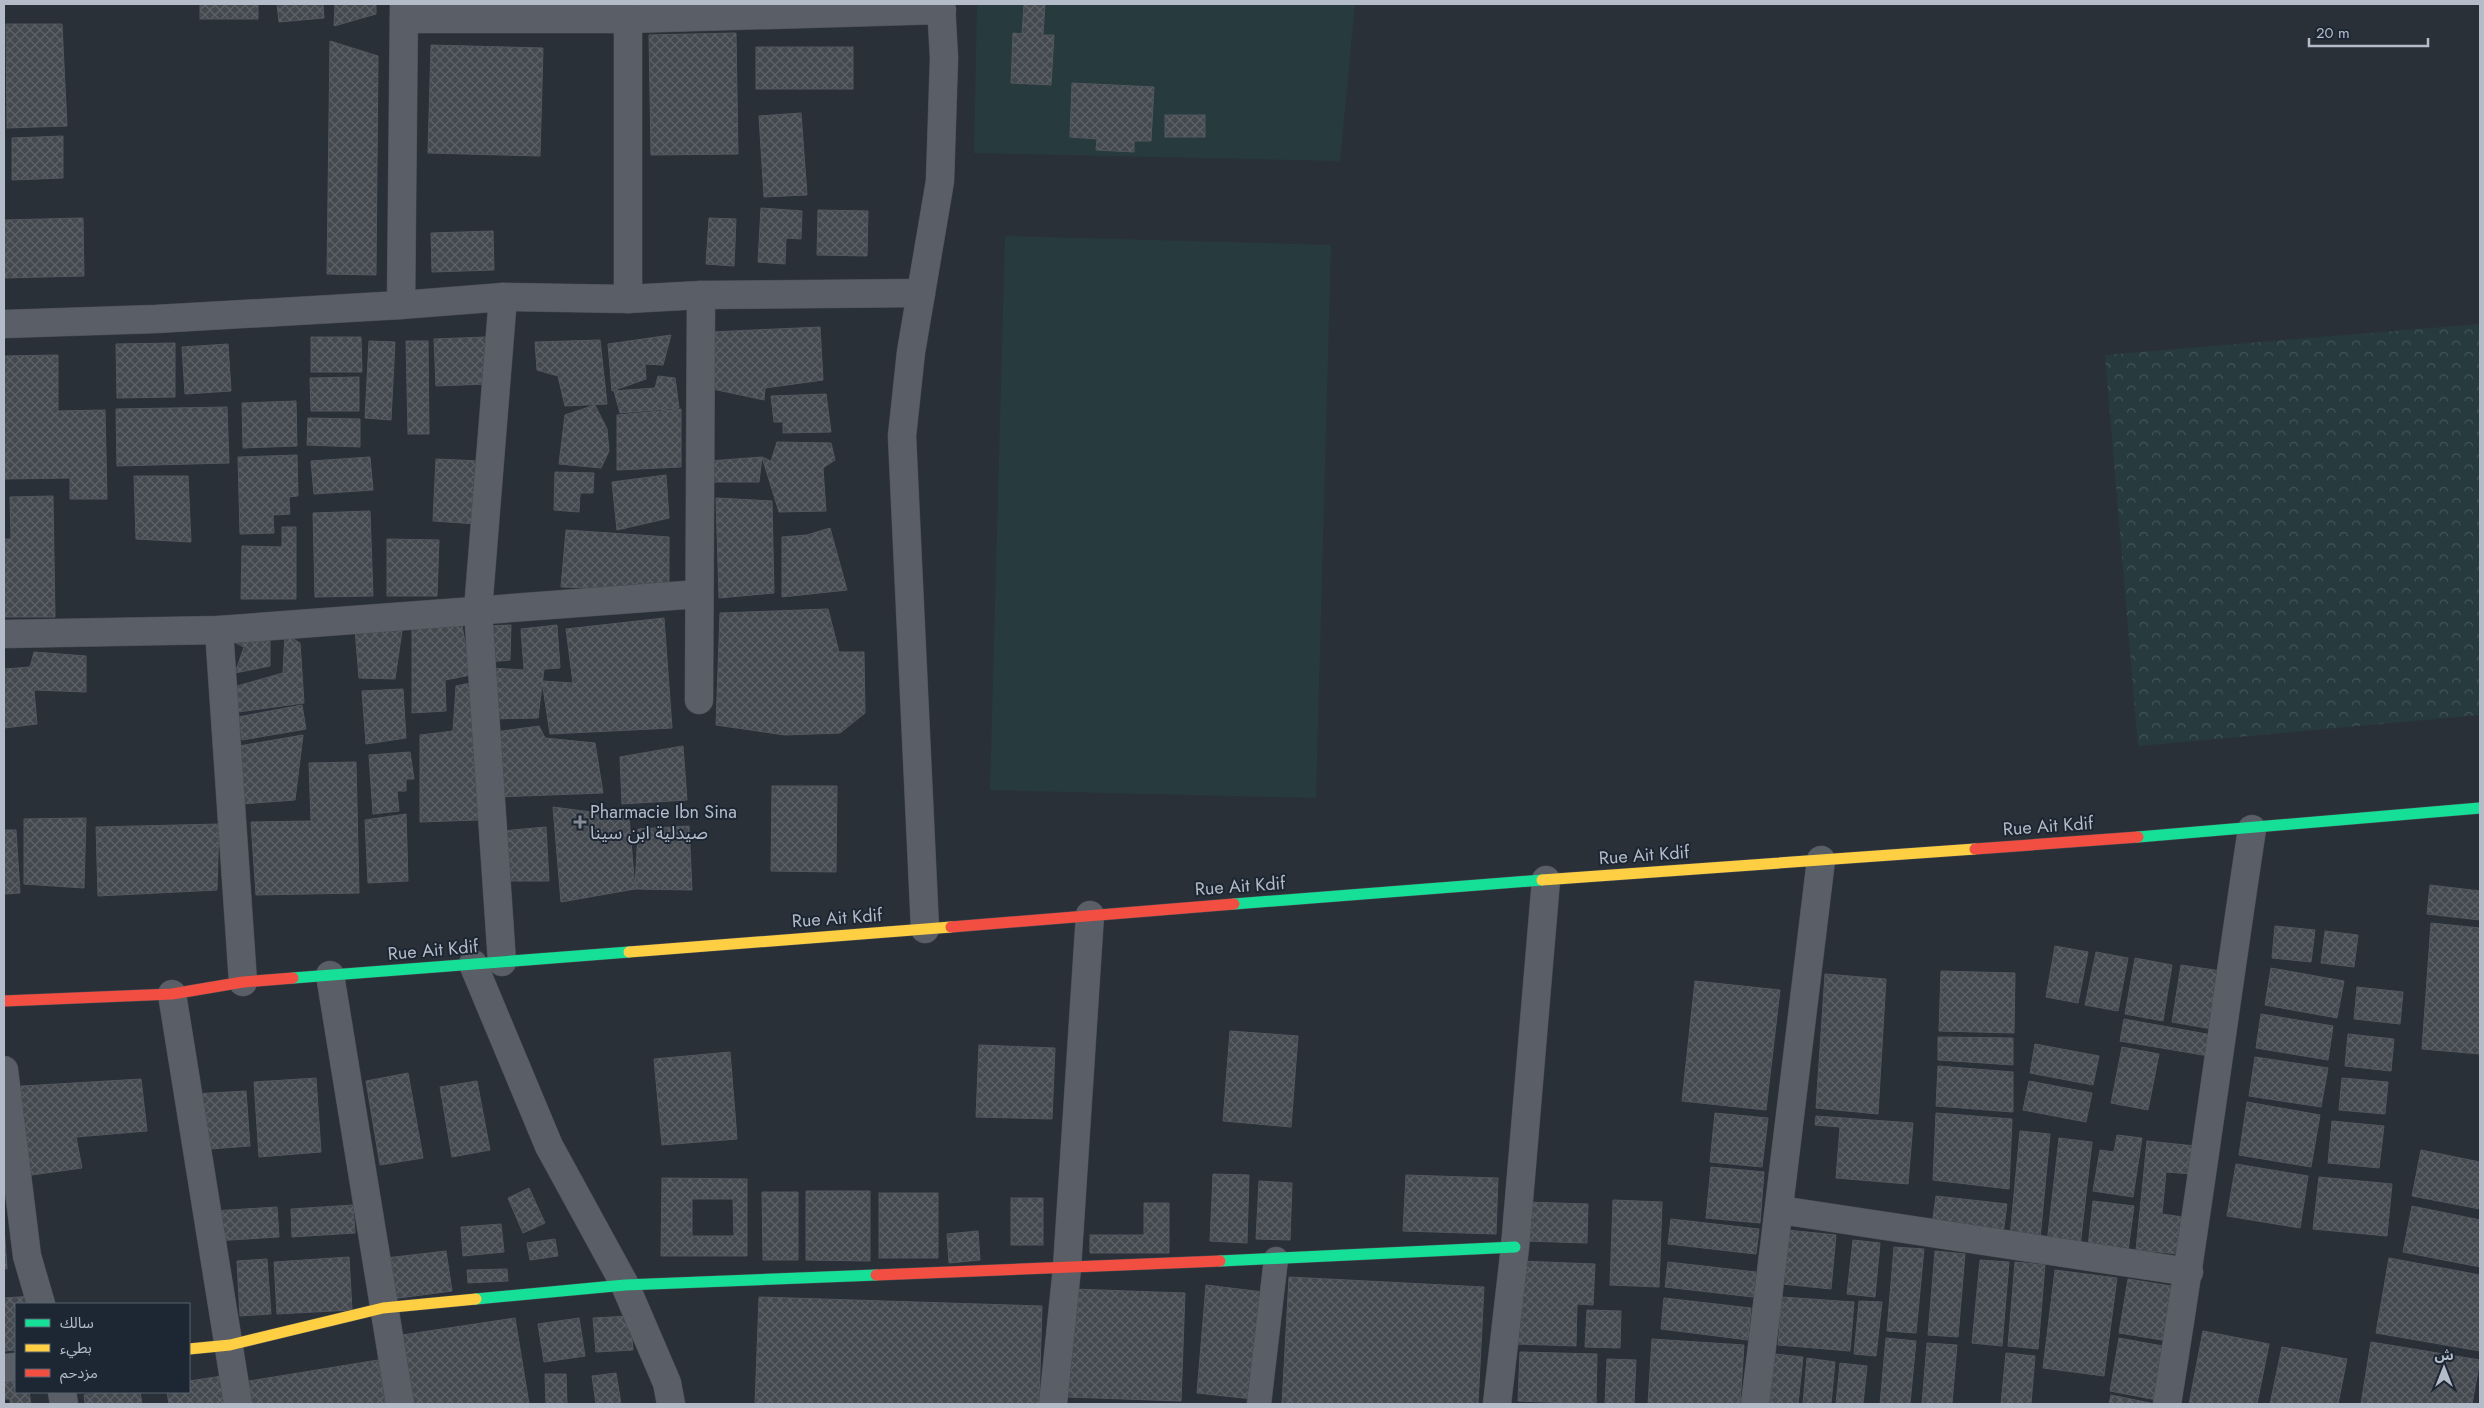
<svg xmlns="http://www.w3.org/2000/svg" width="2484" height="1408" viewBox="0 0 2484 1408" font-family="Jost,'Noto Sans Arabic',sans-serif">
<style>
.forest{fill:url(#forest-crowns)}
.pitch{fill:#273a3e}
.building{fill:url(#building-cross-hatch);stroke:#52575f;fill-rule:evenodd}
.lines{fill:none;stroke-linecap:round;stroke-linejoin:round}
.lane-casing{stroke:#484c53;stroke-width:25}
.street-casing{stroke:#484c53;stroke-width:29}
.fast-casing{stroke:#484c53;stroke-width:12}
.slow-casing{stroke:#484c53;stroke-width:12}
.jam-casing{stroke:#484c53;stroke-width:12}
.lane{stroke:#5a5e66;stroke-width:24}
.street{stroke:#5a5e66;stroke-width:28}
.fast{stroke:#16e098;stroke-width:11}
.slow{stroke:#ffcf43;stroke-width:11}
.jam{stroke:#f24e42;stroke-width:11}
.poi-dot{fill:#848b96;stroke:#1d2633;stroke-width:2}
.labels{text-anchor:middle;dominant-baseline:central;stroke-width:4;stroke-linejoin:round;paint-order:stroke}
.poi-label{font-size:18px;fill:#b4bcc9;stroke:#1d2633;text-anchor:start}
.street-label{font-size:18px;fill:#b4bcc9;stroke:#1d2633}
</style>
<defs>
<pattern id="forest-crowns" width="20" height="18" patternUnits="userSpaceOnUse" patternTransform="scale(1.25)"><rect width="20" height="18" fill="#273a3e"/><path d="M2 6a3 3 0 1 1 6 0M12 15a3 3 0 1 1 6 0" fill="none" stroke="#445559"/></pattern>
<pattern id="building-cross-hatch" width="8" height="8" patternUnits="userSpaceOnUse" patternTransform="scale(1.25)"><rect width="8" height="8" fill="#444950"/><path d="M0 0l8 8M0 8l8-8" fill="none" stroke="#5d6168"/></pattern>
</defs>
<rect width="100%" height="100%" fill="#2a3038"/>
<path class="forest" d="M2480,324V715L2138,746L2105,355Z"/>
<g class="pitch">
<path d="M977,4H1355L1340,161L974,153Z"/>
<path d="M1005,236L1331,245L1316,798L990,790Z"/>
</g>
<g class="building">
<rect x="200" y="4" width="58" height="15"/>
<path d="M277,4H323L324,18L279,22Z"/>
<path d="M335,4H376V14L334,26Z"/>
<path d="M1024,4H1045L1043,35H1054L1051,85L1011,83L1013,33L1022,34Z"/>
<path d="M6,24H62L67,126L7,128Z"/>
<path d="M736,33L738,154L651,155L649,35Z"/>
<path d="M330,41L378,56L376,275L327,274Z"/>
<path d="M431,45L543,48L540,156L428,153Z"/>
<rect x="756" y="47" width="97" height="42"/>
<path d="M1072,83L1154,87L1151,141H1134V152L1096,150L1097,139L1070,137Z"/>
<path d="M801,113L807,195L764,197L759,116Z"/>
<rect x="1165" y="115" width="40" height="22"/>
<path d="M63,136V178L12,180V138Z"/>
<path d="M761,208L802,211L801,239L786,238L785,264L758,262Z"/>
<path d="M818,210L868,211L867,256L817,255Z"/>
<path d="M83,218L84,276L4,278V220Z"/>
<path d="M709,218L736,219L734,266L706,264Z"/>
<path d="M493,231L494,270L432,272L431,233Z"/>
<path d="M820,327L823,380L765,388L764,400L708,388L711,332Z"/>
<path d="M671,335L663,365L645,364L646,379L612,391L608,344Z"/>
<path d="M311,337H361L362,372H311Z"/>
<path d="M486,337L487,384L436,386L434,339Z"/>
<path d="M600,340L607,404L565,406L558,376L537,370L535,342Z"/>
<path d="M369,341L395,342L391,420L365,418Z"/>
<path d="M406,341H428L429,434H408Z"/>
<path d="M175,343V397L117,398L116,344Z"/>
<path d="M228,344L231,391L185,394L182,347Z"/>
<path d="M58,355V411L105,410L107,499H70V478L4,479V356Z"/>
<path d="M658,376L675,378L679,408L620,413L614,391L655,388Z"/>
<path d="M359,377V411H311L310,378Z"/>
<path d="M826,394L831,432L783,433V422H774L771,396Z"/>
<path d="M296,401L297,446L243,448L242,403Z"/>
<path d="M595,405L607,429L609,451L601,468L559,464L565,415Z"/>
<path d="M227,407L229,463L117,466L116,409Z"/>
<path d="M681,409V467L617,470V415Z"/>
<path d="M308,418L360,419V447L307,445Z"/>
<path d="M777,442L831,443L835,460L823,468L826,511L779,512L762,457L771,461Z"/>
<path d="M297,455L298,496L289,497L290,514L273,515L274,533L240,534L238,457Z"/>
<path d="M370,457L373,490L314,494L311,461Z"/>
<path d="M762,457L759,482H711L709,461Z"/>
<path d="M436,459L481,461L478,524L433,521Z"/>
<path d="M555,472L594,473L593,493H580L579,512L554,510Z"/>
<path d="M666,475L669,518L617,530L612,482Z"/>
<path d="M134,476H188L191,542L136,539Z"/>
<path d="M53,496L55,617H4V539H11L10,497Z"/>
<path d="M716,498L772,501L774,593L719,598Z"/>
<path d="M370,511L373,596L315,597L313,513Z"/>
<path d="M282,527H296V599H241L242,546L282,547Z"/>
<path d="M830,528L847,590L782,597V537L807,535Z"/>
<path d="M566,530L669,537V585L588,588L561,587Z"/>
<path d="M387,539L439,540L437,596H387Z"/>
<path d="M828,609L839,652H864L865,713L840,733L785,735L716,725L720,613Z"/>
<path d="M664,618L672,728L550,734L542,681L573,683L566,629Z"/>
<path d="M461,620L471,675L445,680L446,711L412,713V626Z"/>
<path d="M403,624L395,679L359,678L355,629Z"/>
<path d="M511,625L510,660L488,662V626Z"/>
<path d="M557,625L560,668L544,669L538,718L490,719L491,668L524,670L521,629Z"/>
<path d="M285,634L300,643L304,703L238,712L237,686L283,673Z"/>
<path d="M270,635V666L235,673L244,647L234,642Z"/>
<path d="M34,652L86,656V692L34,690L37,724L4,728V669L30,667Z"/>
<path d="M470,683L478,820L420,822V735L453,731L456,686Z"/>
<path d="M403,689L406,738L366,744L362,691Z"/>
<path d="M302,705L306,729L242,740L238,717Z"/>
<path d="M539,726L545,738L595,743L603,793L497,797L495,732Z"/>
<path d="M303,735L295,800L242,804L239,746Z"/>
<path d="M683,746L687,800L622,804L620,757Z"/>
<path d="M410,752L414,779H406V791H397L399,811L373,814L369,755Z"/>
<path d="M356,762L359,893L256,895L251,822L311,821L309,763Z"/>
<path d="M772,786H837L836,872L771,871Z"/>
<path d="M553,807L629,817L635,889L561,902Z"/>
<path d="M406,814L408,881L368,883L365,820Z"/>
<path d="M86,818L84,888L24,884V819Z"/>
<path d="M219,824L217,890L98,896L96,827Z"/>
<path d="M689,826L692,890L635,889L638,829Z"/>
<path d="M546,827L549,881H501L502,831Z"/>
<path d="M4,830H16L20,893L4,894Z"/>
<path d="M2430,885L2480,891V920L2427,914Z"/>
<path d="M2431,923L2480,928V1054L2422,1049Z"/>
<path d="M2275,926L2315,930L2311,962L2272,958Z"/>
<path d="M2325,931L2358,935L2354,967L2321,963Z"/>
<path d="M2055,946L2088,952L2078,1003L2046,997Z"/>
<path d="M2096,952L2128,958L2118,1011L2085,1005Z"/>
<path d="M2135,958L2172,965L2163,1021L2125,1014Z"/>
<path d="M2181,965L2221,971L2212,1029L2172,1022Z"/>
<path d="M2271,968L2344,981L2337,1018L2265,1005Z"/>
<path d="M1941,971L2015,973L2014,1033L1939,1031Z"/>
<path d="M1825,974L1886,979L1878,1114L1816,1108Z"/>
<path d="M1695,981L1780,990L1766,1110L1682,1101Z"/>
<path d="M2357,987L2403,992L2400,1024L2354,1019Z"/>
<path d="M2261,1014L2333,1026L2328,1060L2256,1048Z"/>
<path d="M2124,1019L2212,1035L2209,1056L2120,1041Z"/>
<path d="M1230,1031L1298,1036L1291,1127L1223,1121Z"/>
<path d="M2348,1034L2394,1039L2391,1071L2345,1066Z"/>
<path d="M1938,1037L2013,1038V1065L1938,1060Z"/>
<path d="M2035,1044L2099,1056L2093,1085L2030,1073Z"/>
<path d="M979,1045L1055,1048L1052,1119L976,1117Z"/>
<path d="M2122,1047L2159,1054L2148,1110L2111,1103Z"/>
<path d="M730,1052L737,1139L662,1145L654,1059Z"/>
<path d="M2255,1057L2328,1068L2321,1107L2249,1096Z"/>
<path d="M1938,1066L2013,1072V1112L1936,1106Z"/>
<path d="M408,1073L423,1158L380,1165L366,1081Z"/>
<path d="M316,1078L321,1152L259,1157L254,1082Z"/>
<path d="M2342,1078L2388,1082L2385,1114L2339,1110Z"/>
<path d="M141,1079L147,1131L76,1137L82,1168L17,1177L6,1087Z"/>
<path d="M477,1081L490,1150L452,1157L440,1087Z"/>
<path d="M2029,1081L2092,1093L2086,1122L2023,1110Z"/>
<path d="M246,1091L250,1146L197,1150L193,1094Z"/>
<path d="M2247,1102L2320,1115L2311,1167L2239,1155Z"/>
<path d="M1715,1113L1768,1118L1762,1167L1710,1162Z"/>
<path d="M1936,1113L2012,1119L2009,1189L1933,1180Z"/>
<path d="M1816,1116L1913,1123L1908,1184L1836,1178L1840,1127L1815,1125Z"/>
<path d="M2332,1121L2384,1126L2379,1168L2328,1163Z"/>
<path d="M2020,1131L2050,1134L2040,1239L2010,1237Z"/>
<path d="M2117,1135L2142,1138L2133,1197L2093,1191L2100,1150L2114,1152Z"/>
<path d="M2059,1138L2092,1142L2080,1247L2047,1243Z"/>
<path d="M2147,1141L2195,1146L2192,1174L2166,1172L2162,1214L2183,1217L2180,1254L2136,1250Z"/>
<path d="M2421,1150L2480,1162V1209L2412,1196Z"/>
<path d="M2236,1164L2308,1176L2300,1228L2227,1216Z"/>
<path d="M1711,1167L1764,1172L1760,1223L1706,1218Z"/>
<path d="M1213,1174L1249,1175L1247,1243L1210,1241Z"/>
<path d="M1406,1175L1498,1178L1496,1234L1403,1231Z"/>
<path d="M2319,1177L2392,1184L2387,1236L2313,1229Z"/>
<path d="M662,1178L747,1179V1256H661ZM692,1199H733L734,1236H692Z"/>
<path d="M1259,1181L1292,1183L1290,1240L1256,1239Z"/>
<path d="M529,1188L545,1223L523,1233L508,1198Z"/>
<path d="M806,1191H870V1261L806,1260Z"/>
<path d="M762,1192H798V1260H763Z"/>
<rect x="879" y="1193" width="59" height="65"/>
<path d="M1936,1196L2007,1204L2003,1234L1932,1225Z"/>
<rect x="1011" y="1198" width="32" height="47"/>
<path d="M1613,1200L1662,1202L1659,1287L1610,1285Z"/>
<path d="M2093,1201L2134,1206L2128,1252L2088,1247Z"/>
<path d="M1526,1202L1588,1204L1587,1243L1525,1241Z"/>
<path d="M1144,1203H1169V1253H1090V1235H1144Z"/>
<path d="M353,1205L355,1233L292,1237L291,1209Z"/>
<path d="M2412,1206L2480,1220V1267L2403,1252Z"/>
<path d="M277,1207L279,1237L214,1241L213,1211Z"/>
<path d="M1671,1219L1759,1229L1756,1254L1668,1244Z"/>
<path d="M501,1224L504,1252L463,1256L461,1227Z"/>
<path d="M4,1226L7,1269H4Z"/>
<path d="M1787,1230L1836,1235L1831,1289L1782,1284Z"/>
<path d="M978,1231L980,1260L949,1263L947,1234Z"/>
<path d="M555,1239L558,1256L530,1260L527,1243Z"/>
<path d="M1853,1240L1880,1243L1875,1297L1847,1294Z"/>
<path d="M1894,1247L1924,1249L1916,1333L1887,1331Z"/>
<path d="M446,1251L452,1291L391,1299L386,1258Z"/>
<path d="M1935,1251L1965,1254L1958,1337L1928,1335Z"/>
<path d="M349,1257L352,1310L277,1314L274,1262Z"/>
<path d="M2389,1258L2480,1275V1351L2376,1333Z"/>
<path d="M267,1259L271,1314L240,1316L237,1261Z"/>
<path d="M1980,1260L2009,1262L2002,1346L1972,1343Z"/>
<path d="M1520,1261L1595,1264L1593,1305L1577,1304L1576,1346L1516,1344Z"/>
<path d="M1668,1262L1756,1272L1753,1297L1665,1287Z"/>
<path d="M2015,1262L2045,1265L2038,1349L2008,1346Z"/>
<path d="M507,1269L508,1281L468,1283L467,1270Z"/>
<path d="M2055,1270L2117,1278L2104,1376L2043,1368Z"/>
<path d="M1289,1277L1484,1287L1478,1404H1282Z"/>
<path d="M2128,1279L2177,1287L2168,1341L2119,1333Z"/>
<path d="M1206,1285L1263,1292L1252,1399L1197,1393Z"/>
<path d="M1072,1289L1185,1293L1181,1401L1067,1397Z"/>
<path d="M33,1296L34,1304H16V1350L4,1351V1298Z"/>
<path d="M759,1297L1042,1306L1039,1404H755Z"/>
<path d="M1782,1297L1854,1302L1850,1351L1778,1345Z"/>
<path d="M1664,1298L1751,1308L1748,1340L1661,1329Z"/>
<path d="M1859,1301L1882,1302L1876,1356L1854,1354Z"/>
<path d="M1587,1310L1621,1311L1620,1348L1585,1347Z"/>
<path d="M630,1316L633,1350L596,1352L593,1318Z"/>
<path d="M515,1318L529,1404H413L402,1335Z"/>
<path d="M579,1318L585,1356L544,1362L538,1324Z"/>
<path d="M2203,1331L2269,1344L2257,1404H2189Z"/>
<path d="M1886,1338L1916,1341L1910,1404H1880Z"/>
<path d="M2119,1338L2168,1347L2157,1400L2110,1391Z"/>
<path d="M1652,1339L1744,1345L1740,1404H1648Z"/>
<path d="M2371,1342L2480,1360L2472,1404H2361Z"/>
<path d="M1927,1343L1957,1345L1952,1404H1922Z"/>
<path d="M2282,1347L2347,1359L2338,1404H2270Z"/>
<path d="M1520,1352L1597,1354L1596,1404L1518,1401Z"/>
<path d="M2006,1353L2035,1356L2031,1404H2001Z"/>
<path d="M1775,1354L1803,1357L1798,1404H1770Z"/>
<path d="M1807,1358L1835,1362L1831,1404H1803Z"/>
<path d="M1607,1359L1636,1360L1634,1404H1605Z"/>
<path d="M378,1360L385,1404H241L237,1383Z"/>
<path d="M1840,1363L1867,1366L1863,1404H1836Z"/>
<path d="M616,1373L621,1404H596L592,1376Z"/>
<path d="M545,1374H566L567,1404H546Z"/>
<path d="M229,1375L233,1404H169L167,1392H189V1381Z"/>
<path d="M16,1376V1392H29L31,1404H10V1399H4V1377Z"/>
<path d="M109,1392H140L142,1404H85L84,1395Z"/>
<path d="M2111,1395L2155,1404H2109Z"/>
</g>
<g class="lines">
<defs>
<path id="lane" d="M1259,1404L1276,1259"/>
<g id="street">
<path d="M404,19H628L942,10"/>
<path d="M628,299V19"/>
<path d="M401,305L404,4"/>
<path d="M4,324L156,319L401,305L503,297L628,299L701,295L921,293"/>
<path d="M219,630L243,982"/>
<path d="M4,634L219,630L699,594"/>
<path d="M699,700L701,295"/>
<path d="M925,929L902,436L911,352L940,181L944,58L941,4"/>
<path d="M502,962L478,610L503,297"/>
<path d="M473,964L549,1146L625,1285L667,1383L671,1404"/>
<path d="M330,975L400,1404"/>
<path d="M172,994L238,1404"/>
<path d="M4,1070L27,1256L41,1304"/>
<path d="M1780,1210L2189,1272"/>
<path d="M4,1368L16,1367"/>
<path d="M62,1392L64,1404"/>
<path d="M1053,1404L1067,1268L1090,915"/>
<path d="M1497,1404L1515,1247L1546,880"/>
<path d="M1755,1404L1821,860"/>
<path d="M2167,1404C2198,1213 2223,1020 2252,829"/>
</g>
<g id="fast">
<path d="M2138,837L2480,808"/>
<path d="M1234,904L1542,880"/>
<path d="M293,978L629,952"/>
<path d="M1220,1261L1515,1247"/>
<path d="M476,1299L625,1285L876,1275"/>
</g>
<g id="slow">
<path d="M1542,880L1975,849"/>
<path d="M629,952L951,927"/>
<path d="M189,1349L230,1345L383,1308L476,1299"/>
</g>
<g id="jam">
<path d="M1975,849L2138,837"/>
<path d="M951,927L1234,904"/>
<path d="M4,1001L172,994L243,982L293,978"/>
<path d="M876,1275L1220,1261"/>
</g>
</defs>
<use href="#lane" class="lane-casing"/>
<use href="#street" class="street-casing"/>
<use href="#fast" class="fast-casing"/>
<use href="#slow" class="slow-casing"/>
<use href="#jam" class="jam-casing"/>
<use href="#lane" class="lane"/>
<use href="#street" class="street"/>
<use href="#fast" class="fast"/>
<use href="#slow" class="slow"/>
<use href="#jam" class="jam"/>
</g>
<path class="poi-dot" d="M577.5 814.5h5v5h5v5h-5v5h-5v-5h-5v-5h5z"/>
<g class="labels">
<g class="poi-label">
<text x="590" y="812">Pharmacie Ibn Sina<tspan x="590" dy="21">صيدلية ابن سينا</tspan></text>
</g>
<g class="street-label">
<text transform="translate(2048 826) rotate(-4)">Rue Ait Kdif</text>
<text transform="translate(1644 855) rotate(-4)">Rue Ait Kdif</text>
<text transform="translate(1240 886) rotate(-4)">Rue Ait Kdif</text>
<text transform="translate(837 918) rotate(-4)">Rue Ait Kdif</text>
<text transform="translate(433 950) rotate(-5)">Rue Ait Kdif</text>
</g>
</g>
<rect width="2484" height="1408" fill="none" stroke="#b4bcc9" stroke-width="10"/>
<rect x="15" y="1303" width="175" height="90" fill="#1d2633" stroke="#59626f"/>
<rect x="25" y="1319" width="25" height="8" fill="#16e098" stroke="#59626f"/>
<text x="60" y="1328" font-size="15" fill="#b4bcc9">سالك</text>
<rect x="25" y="1344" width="25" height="8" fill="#ffcf43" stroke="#59626f"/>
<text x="60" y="1353" font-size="15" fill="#b4bcc9">بطيء</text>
<rect x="25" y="1369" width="25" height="8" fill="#f24e42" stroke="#59626f"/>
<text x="60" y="1378" font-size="15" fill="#b4bcc9">مزدحم</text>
<g transform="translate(2444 1368)" stroke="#1d2633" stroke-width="4" paint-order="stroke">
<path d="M0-4L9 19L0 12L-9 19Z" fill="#b4bcc9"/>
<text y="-8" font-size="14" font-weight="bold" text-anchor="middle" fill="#b4bcc9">ش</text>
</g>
<path d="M2309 38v8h119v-8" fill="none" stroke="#b4bcc9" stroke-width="2.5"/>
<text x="2316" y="38" font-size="15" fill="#b4bcc9" stroke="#1d2633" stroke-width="4" paint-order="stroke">20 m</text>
</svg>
